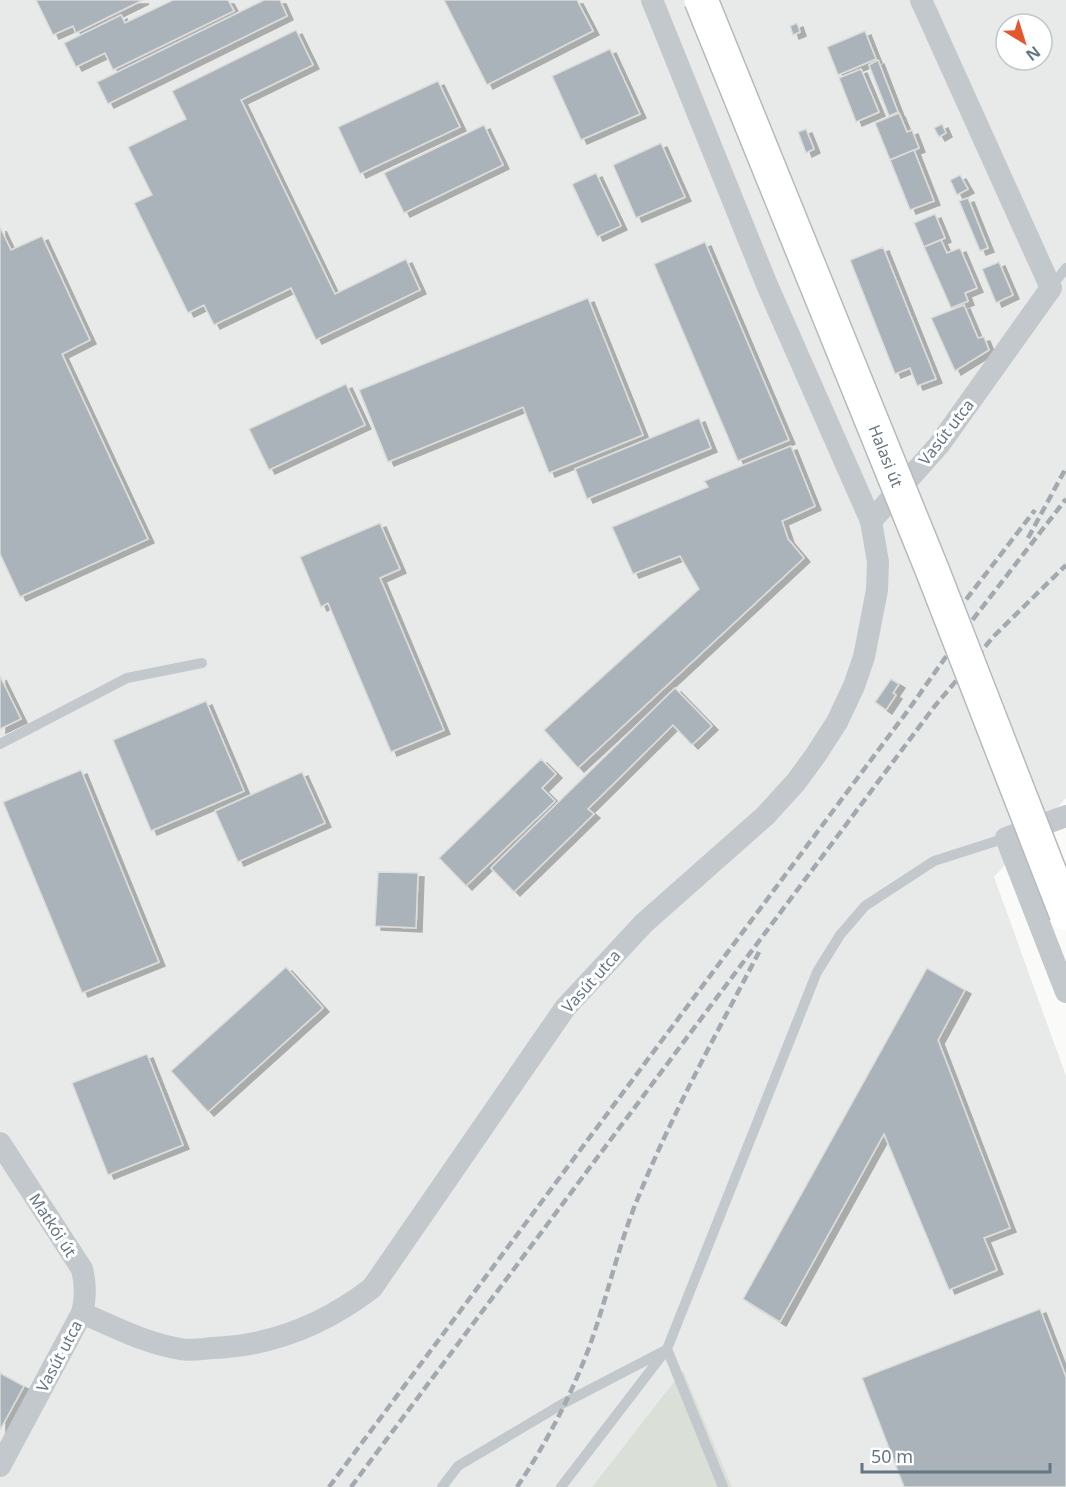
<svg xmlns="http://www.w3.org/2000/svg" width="1066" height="1487" viewBox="0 0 1066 1487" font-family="'Noto Sans',sans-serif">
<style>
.built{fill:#e8e9e9;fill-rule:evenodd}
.green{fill:#dadfd7}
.building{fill:#aab3b9;stroke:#dcdcda;stroke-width:1.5;filter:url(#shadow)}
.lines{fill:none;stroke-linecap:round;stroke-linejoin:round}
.lane{stroke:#c3c8cc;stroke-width:10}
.street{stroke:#c3c8cc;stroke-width:22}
.rail{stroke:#a2aab0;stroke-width:4.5;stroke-dasharray:9 4.5;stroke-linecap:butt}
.primary-bridge-casing{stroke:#b5babe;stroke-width:36;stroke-linecap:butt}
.primary-bridge{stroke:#fff;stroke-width:33}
.labels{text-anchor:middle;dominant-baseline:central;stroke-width:6;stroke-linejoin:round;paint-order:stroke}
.street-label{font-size:16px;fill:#657683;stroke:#fff}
</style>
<defs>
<filter id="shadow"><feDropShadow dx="6" dy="4" stdDeviation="0" flood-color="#0004"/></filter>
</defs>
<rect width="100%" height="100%" fill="#fafaf8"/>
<path class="built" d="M0,0H1066V798L994,877L1066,1076V1487H732L683,1370L592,1487H0ZM1006,24H1042V60H1006Z"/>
<path class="green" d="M683,1370L732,1487H592Z"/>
<g class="building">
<path d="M36,0H143L76,33L73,26L53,35Z"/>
<path d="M173,0H228L234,11L113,70L105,53L76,67L64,43L121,15L125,23Z"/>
<path d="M264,0H280L287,16L108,104L97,82Z"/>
<path d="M444,0H577L593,31L487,85Z"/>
<path d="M797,23L800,32L793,35L790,26Z"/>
<path d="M296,30L313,65L241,100L335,294L406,259L420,290L316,340L291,288L214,325L204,305L188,313L134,203L152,195L128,147L186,119L172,91Z"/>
<path d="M865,31L876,59L838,75L827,47Z"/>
<path d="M610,49L640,114L581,140L552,76Z"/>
<path d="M878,60L898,112L889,116L869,65Z"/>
<path d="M861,69L879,112L856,122L839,78Z"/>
<path d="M438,81L460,127L360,174L338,127Z"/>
<path d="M899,113L907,132L912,130L919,148L890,160L875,123Z"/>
<path d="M942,124L946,133L939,137L934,128Z"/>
<path d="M484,125L503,165L404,213L384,173Z"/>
<path d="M806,129L814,149L806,153L798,132Z"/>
<path d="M661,143L685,197L636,218L613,165Z"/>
<path d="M914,150L934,201L910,210L890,160Z"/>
<path d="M596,173L621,226L597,237L572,184Z"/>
<path d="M960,175L968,189L957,195L950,180Z"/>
<path d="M968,198L988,248L980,251L959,201Z"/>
<path d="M935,214L945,238L924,247L914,223Z"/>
<path d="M0,227L11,250L42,236L90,340L62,354L148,539L20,597L0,554Z"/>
<path d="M941,240L947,253L960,248L977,288L965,293L968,301L951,308L924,247Z"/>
<path d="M705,242L789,440L738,461L654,264Z"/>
<path d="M883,247L936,379L917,386L910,368L895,374L850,260Z"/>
<path d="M999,262L1013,295L996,303L982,269Z"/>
<path d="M588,298L643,435L549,473L523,407L388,462L359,390Z"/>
<path d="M964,305L978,338L984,337L989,350L955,371L931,318Z"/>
<path d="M346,384L365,425L269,470L249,429Z"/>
<path d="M699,418L711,448L587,499L575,469Z"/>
<path d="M791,446L815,506L782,521L788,539L804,558L578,768L544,730L699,589L680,556L633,574L612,527L708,487L704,481Z"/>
<path d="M380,523L400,569L380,578L444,730L391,752L328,603L321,607L300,557Z"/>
<path d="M0,676L21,719L0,729Z"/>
<path d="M891,679L899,684L893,693L896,695L886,710L875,702Z"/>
<path d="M675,688L712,726L692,745L673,725L588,809L594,814L514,892L491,868Z"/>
<path d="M206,701L244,791L151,831L113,740Z"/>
<path d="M541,759L556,774L542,788L555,801L466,886L439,858Z"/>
<path d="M81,770L159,962L82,993L3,802Z"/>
<path d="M302,772L325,823L238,862L215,811Z"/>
<path d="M378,872L418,873L416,928L375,926Z"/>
<path d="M286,967L323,1008L208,1112L171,1071Z"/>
<path d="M927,968L965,990L938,1040L1010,1228L984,1238L997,1270L949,1290L884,1134L780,1322L743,1299Z"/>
<path d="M147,1054L183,1145L108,1175L72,1083Z"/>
<path d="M1040,1309L1066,1377V1487H904L862,1378Z"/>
<path d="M0,1373L24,1386L0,1430Z"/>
</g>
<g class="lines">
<g class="lane">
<path d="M1051,287L1066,268"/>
<path d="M0,744L127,678L202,663"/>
<path d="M667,1349L723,1487"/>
<path d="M442,1487L458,1466L564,1403L664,1351"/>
<path d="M561,1487L667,1349L817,972L840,935L865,906L934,861L1006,838"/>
</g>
<g class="street">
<path d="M871,521L939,445L1051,288L921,0"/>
<path d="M1066,816L1006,838L1066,992"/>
<path d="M0,1143L82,1269C86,1285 86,1298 82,1313L0,1466"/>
<path d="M82,1313C114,1327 145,1343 180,1349C190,1351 202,1349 212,1348C271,1346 325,1324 372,1288L565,1008L644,923L765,816L796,782L815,756L837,722L854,686L864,657L877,590L878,562L871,521L767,285L652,0"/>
</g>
<g class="rail">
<path d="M1028,538L1066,468"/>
<path d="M958,610L1035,510"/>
<path d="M329,1487L909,709L967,627L1066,499"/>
<path d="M351,1487L934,707L994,636L1066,565"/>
<path d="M517,1487C546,1444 572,1394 590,1345C608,1295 619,1242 640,1193C674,1110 718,1031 759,952"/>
</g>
<defs>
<path id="primary-bridge" d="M701,0L933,572L1066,914"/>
</defs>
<use href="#primary-bridge" class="primary-bridge-casing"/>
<use href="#primary-bridge" class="primary-bridge"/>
</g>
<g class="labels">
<g class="street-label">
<text transform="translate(946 432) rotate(-52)">Vasút utca</text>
<text transform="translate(886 456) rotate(68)">Halasi út</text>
<text transform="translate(591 981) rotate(-48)">Vasút utca</text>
<text transform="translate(53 1225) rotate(57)">Matkói út</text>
<text transform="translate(59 1356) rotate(-62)">Vasút utca</text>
</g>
</g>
<g transform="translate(1024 42) rotate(142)"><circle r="28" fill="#ffffff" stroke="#c1c8cd" stroke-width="1.5"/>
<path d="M0-4.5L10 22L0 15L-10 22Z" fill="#e4572e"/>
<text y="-9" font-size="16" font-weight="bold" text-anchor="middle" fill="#657683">N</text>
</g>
<path d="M862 1463v9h188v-9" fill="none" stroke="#657683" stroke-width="3"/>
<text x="871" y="1463" font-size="18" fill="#657683" stroke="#ffffff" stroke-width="4.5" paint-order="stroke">50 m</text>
</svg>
